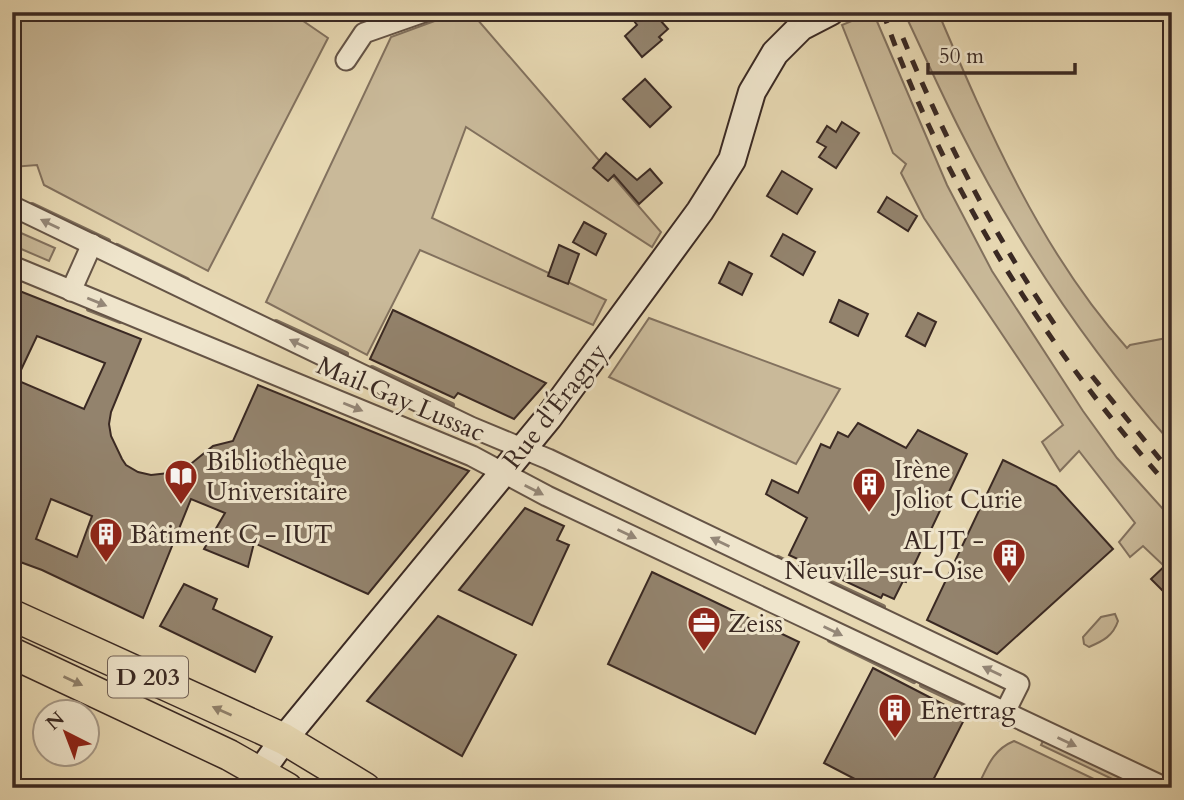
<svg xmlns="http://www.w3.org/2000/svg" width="1184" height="800" viewBox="0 0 1184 800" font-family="Cardo,serif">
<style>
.green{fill:#c9b999;stroke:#82715e;stroke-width:2}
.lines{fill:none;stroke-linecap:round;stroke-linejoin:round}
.stream{stroke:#7e6e5b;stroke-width:6}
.building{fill:#93836d;stroke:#3a2923;stroke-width:2;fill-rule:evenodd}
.street-casing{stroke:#655446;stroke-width:23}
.secondary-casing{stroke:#3a2923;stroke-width:30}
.primary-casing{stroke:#3a2923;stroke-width:33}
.street{stroke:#efe5cc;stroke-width:19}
.secondary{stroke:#efe5cc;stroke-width:26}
.primary{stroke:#e6d7b1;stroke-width:30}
.rail{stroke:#3a2923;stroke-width:5;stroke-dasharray:12 12;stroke-linecap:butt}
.oneway{fill:#948778}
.oneway2{fill:#90806a}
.labels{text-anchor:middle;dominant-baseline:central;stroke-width:6;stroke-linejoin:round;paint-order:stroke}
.shield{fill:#efe5cc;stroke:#706156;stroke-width:2}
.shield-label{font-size:24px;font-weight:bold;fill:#3a2923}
.street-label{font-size:26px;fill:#3a2923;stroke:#efe5cc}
.poi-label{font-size:26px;fill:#3a2923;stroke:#efe5cc;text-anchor:start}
</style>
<rect width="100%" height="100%" fill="#e6d7b1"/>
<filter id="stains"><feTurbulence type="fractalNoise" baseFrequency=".00286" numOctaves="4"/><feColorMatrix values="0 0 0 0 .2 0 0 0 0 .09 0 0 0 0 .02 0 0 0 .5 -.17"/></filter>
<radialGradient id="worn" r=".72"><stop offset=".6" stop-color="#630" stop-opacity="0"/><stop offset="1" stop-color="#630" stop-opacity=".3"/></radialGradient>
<g class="green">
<path d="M12,12H290L328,38L208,271L44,185L37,165L12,167Z"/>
<path d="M459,12H471L661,232L652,247L466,127L432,218L606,300L593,325L420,250L367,355L266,302L391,37Z"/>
<path d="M873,12L947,185L992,271L1083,411L1117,458L1172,519V559L1164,566L1143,546L1130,557L1119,542L1135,523L1079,451L1060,471L1042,442L1063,425L924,218L901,173L906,164L893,153L842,25Z"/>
<path d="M904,12H938C988,129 1041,252 1127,348L1130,345L1172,337V444C1088,349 1018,245 961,132C941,93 923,52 904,12Z"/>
<path d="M12,229L55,248L49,261L12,245Z"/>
<path d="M649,318L840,389L796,464L609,377Z"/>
<path d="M1115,614L1118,621C1113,636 1103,641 1089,647L1084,644L1083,637L1101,617Z"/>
<path d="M1044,739L1151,788H1131L1041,745Z"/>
<path d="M1014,741L1094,779L1090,788H977C987,768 992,750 1014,741Z"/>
</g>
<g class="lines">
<g class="stream">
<path d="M32,205L108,241"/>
<path d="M117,246L187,280"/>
<path d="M89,309L120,321"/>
<path d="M276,322L346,354"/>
<path d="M372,368L452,405"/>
<path d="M778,558L790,564"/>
<path d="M799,568L883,607"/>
<path d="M830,640L914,681"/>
<path d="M922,685L975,710"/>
</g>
</g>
<g class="building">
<path d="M644,12H653L668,29L659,37L662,40L642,57L625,36L637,25L634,21Z"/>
<path d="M645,79L671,107L650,127L623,99Z"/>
<path d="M842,122L859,133L836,168L819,157L826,147L817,142L827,126L836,132Z"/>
<path d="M606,153L637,180L650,169L662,183L639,204L614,175L608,181L593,168Z"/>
<path d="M782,171L812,189L797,214L767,196Z"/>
<path d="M887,197L917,216L908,231L878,212Z"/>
<path d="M584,222L606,234L596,255L573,242Z"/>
<path d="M783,234L815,252L803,275L771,256Z"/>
<path d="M559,245L579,254L568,284L548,276Z"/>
<path d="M729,262L752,274L742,295L719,283Z"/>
<path d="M12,288L141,339L111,412L109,424L111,436L122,459L126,465L138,472L151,475L169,473L192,463L213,446L233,441L258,385L469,471L368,594L254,543L248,567L204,549L225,513L191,499L143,618L42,570L12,559V397L19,381L84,409L105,363L37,336L12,389ZM51,499L92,516L77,557L36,539Z"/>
<path d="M839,300L868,314L858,336L830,322Z"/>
<path d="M393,310L469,346L546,383L514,419L458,393L454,398L370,359Z"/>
<path d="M918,313L936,322L925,346L906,336Z"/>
<path d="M858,423L906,448L918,430L967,454L906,582L903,581L894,599L883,594L881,598L789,555L807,518L766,494L772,480L798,493L821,444L830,448L838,432L848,437Z"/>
<path d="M1003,460L1056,486L1113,549L997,654L927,620Z"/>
<path d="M525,508L564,526L557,540L569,545L532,625L459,590Z"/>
<path d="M1172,559V600L1151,579Z"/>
<path d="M652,572L799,642L755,734L608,664Z"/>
<path d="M184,584L217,599L213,609L272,637L255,672L160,626Z"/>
<path d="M438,616L516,655L462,756L367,701Z"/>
<path d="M873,668L966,716L929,788H872L824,763Z"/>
</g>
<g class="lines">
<defs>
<g id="street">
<path d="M346,60L364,33L424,12"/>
<path d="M12,206L471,427L548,459L1019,684L1005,712L547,496L472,456L12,266"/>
<path d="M71,291L92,244"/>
<path d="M1005,712L1166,788"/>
</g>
<path id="secondary" d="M249,788L284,739L549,417L700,211L732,160L752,92L775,53L801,27L830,12"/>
<g id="primary">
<path d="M12,615L284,739L365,788"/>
<path d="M12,653L229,755L287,788"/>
</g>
</defs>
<use href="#street" class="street-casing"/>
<use href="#secondary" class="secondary-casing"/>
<use href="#primary" class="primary-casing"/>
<use href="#street" class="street"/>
<use href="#secondary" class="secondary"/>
<use href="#primary" class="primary"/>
<g class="rail">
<path d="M883,12C944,189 1048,351 1172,490"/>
<path d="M903,38C945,140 995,237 1057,328"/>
<path d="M1092,376L1172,474"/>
</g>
</g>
<defs><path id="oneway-solid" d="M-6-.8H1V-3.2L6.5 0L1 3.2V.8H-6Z" transform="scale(1.75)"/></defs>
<g class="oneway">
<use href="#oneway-solid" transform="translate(50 224) rotate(-154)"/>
<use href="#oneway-solid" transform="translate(97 302) rotate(22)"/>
<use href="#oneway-solid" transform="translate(299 344) rotate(-154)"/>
<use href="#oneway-solid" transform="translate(353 407) rotate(22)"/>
<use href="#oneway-solid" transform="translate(534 490) rotate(27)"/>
<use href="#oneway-solid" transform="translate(627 534) rotate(25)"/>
<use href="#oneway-solid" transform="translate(720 542) rotate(-154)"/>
<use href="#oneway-solid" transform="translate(833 631) rotate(26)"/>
<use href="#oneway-solid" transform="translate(992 671) rotate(-154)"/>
<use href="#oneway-solid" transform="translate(1067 742) rotate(25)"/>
</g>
<g class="oneway2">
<use href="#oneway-solid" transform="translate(73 681) rotate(25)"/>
<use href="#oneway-solid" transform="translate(222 711) rotate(-156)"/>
</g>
<defs>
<symbol id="library-pin" viewBox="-11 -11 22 30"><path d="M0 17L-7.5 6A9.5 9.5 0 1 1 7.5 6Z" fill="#8f2418" stroke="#efe5cc"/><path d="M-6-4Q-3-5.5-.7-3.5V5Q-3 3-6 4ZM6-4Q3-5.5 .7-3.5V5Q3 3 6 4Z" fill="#fff"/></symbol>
<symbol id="building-pin" viewBox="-11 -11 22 30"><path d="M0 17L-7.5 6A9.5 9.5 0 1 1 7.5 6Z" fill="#8f2418" stroke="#efe5cc"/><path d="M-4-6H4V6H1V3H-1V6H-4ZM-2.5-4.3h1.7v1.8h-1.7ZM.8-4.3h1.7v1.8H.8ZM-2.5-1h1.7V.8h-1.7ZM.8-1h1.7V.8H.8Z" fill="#fff"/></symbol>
<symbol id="office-pin" viewBox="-11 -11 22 30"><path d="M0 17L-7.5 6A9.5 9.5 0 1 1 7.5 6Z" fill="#8f2418" stroke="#efe5cc"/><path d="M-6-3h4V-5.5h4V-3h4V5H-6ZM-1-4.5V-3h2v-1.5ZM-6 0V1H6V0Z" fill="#fff"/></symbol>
</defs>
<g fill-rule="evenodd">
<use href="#library-pin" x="162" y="457" width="38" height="52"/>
<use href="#building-pin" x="850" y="465" width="38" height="52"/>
<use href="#building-pin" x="87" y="515" width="38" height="52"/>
<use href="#building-pin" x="990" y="536" width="38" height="52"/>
<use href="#office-pin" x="685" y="604" width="38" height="52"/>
<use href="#building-pin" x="876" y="691" width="38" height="52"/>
</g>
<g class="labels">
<rect class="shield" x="108" y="656.5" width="80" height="41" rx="5"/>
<g class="shield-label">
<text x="148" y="677">D 203</text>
</g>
<g class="street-label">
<text transform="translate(401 399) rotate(23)">Mail Gay Lussac</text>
<text transform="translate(555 406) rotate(-52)">Rue d'Éragny</text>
</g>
<g class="poi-label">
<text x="206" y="461">Bibliothèque<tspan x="206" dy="30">Universitaire</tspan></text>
<text x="894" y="469">Irène<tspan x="894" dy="30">Joliot Curie</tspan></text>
<text x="130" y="534">Bâtiment C - IUT</text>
<text x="984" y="540" text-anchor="end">ALJT -<tspan x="984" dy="30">Neuville-sur-Oise</tspan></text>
<text x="728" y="623">Zeiss</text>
<text x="920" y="710">Enertrag</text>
</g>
</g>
<rect width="1184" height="800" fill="none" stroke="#e6d7b1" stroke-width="42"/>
<rect x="14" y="14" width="1156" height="772" fill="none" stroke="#3a2923" stroke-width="3.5"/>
<rect x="21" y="21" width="1142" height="758" fill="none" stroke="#3a2923" stroke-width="2"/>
<g transform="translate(66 733) rotate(318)"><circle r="33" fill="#efe5cc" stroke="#a79a88" stroke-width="2"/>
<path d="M0-5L12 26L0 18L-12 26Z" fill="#8f2418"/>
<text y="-10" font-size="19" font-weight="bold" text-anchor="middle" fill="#3a2923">N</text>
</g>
<path d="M928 63v10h147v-10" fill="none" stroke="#3a2923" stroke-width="3.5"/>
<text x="939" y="63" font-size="21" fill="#3a2923" stroke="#efe5cc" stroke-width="5" paint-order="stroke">50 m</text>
<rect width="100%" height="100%" filter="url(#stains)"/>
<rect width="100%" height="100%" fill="url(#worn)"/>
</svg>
